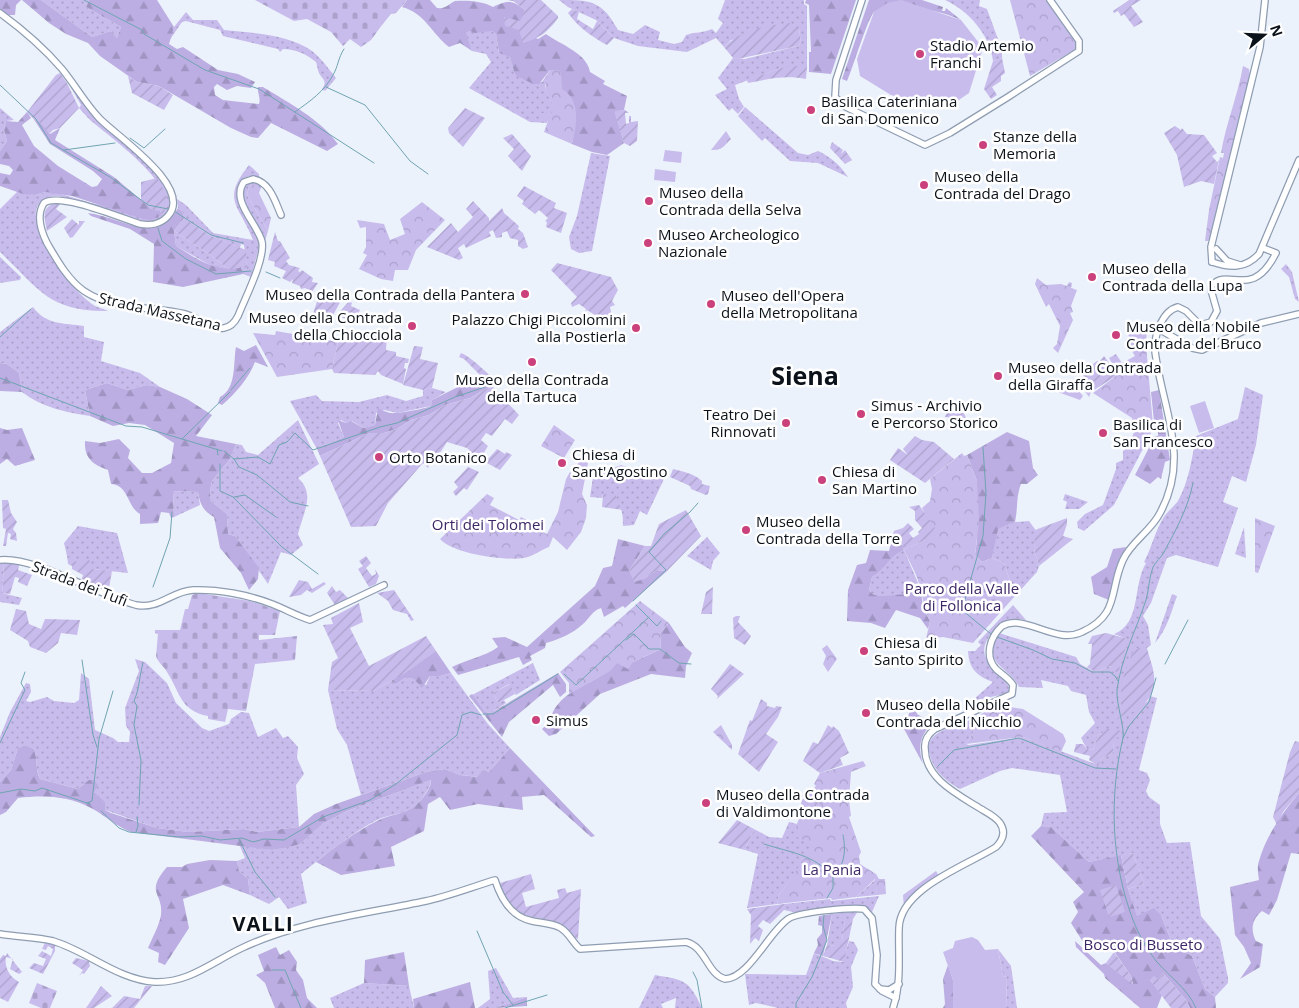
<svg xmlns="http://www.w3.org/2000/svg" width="1299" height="1008" viewBox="0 0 1299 1008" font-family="'Open Sans',sans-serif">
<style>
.grass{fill:url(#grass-dots)}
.forest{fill:url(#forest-firs)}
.cemetery{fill:url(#cemetery-stones)}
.park{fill:url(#park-crowns)}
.garden{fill:url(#garden-furrows)}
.pitch{fill:#c8bced}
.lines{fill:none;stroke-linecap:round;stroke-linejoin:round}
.stream{stroke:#6fa4b2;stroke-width:1}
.secondary-casing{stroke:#8e9db2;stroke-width:8}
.secondary{stroke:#fff;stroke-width:5.5}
.poi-dot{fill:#ca417c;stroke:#fff;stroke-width:2}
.labels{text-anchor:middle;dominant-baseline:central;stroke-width:5;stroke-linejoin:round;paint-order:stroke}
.poi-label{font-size:15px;fill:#0c1219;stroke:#fff;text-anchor:start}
.street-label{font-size:15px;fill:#0c1219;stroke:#fff}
.park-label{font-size:15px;fill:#3d2766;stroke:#fff}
.district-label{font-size:20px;font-weight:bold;letter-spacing:1px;fill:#0c1219;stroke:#fff}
.town-label{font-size:25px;font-weight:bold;fill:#0c1219;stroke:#fff}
</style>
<defs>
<pattern id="grass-dots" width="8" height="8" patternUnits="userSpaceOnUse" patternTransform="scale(1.25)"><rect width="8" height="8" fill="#c8bced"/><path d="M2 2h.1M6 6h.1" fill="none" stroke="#aba1cb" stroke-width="1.8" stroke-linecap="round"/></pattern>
<pattern id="forest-firs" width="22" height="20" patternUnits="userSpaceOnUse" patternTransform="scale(1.25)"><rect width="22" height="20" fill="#bcaee3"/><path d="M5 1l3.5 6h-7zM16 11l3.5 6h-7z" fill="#a095c2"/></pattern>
<pattern id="cemetery-stones" width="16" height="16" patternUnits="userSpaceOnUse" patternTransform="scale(1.25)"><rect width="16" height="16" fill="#c8bced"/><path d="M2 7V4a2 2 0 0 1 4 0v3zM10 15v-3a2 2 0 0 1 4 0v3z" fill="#aba1cb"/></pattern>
<pattern id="park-crowns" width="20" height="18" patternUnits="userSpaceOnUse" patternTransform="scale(1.25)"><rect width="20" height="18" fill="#c8bced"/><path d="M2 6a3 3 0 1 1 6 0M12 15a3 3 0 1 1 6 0" fill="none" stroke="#aba1cb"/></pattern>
<pattern id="garden-furrows" width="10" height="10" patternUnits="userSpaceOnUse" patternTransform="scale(1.25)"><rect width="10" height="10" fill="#c8bced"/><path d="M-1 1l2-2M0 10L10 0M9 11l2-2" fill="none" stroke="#aba1cb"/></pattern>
</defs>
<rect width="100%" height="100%" fill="#ecf2fb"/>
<g class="grass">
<path d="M41,0H89L86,7L121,27L117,38L111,31L92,37Z"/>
<path d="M559,0C592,0 602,1 618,30L633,34L645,25L660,32L658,40L674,44L682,42L686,35C695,32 703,33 712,29L716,33L723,23L718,19L725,0H804V4L807,6V67H784L735,85L739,99L744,107L738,114L732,108L729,111L715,95L727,89L718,78L733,58L745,59L798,46L801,42L799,29L731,40L724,47L716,38L687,52L638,46L614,38L596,20L568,7Z"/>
<path d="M945,0H980L979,6L987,9L1002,50V58L993,61C990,35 969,11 945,0Z"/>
<path d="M186,12L193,20H217L224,30C252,33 288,34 312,51C322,59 328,68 336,78L325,91L322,89C329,79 320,79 318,70C317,67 317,64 316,62C306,54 295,49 283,49L280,52L278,49L223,36L220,30L186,21L182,22L169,41L174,27Z"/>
<path d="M470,31H492L496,34L499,53L510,56L515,75L542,82L550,70L545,86C547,97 556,102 553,113H542L548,120L547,123L530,122L469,88L491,62L486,54L472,51L465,33Z"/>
<path d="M70,86C80,98 88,111 99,122C115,138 183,185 168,211C162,222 153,223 142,222L58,196C8,197 56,269 72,285C78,292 87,301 95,306C99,308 105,309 108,311C49,312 39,289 0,252V209L17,192L35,195L45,192L58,193L91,203L162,215C186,190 107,135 89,119L79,108L81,105Z"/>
<path d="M745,107L798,153L808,155L818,151C831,157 840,165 848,177L818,163L790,161L765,138L762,141L738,116Z"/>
<path d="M0,108L14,120L6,121L4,130L7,141L0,151Z"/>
<path d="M591,153L610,156L592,251L579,253L571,249L569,237L577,216Z"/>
<path d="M249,165L259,174V178L249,176L242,179L238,187V198L260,244L251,277L243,274L241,267H247L244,245L241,244L240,248L211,236L184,218L182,211L178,208L177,199L186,205L213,233L253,240C240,205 220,201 249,165Z"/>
<path d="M254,181L260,185L249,186L247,195L268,231L265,241L242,196L245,184Z"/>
<path d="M174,231L212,256L229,270L215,268L176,246Z"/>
<path d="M0,257L21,277L20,280L0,283Z"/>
<path d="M1286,264L1292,272L1299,302L1295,299L1289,277L1281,269Z"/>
<path d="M33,307C46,325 64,323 84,326V337L104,342L101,361L140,373L160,387L147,385L128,390L107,383L85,390L90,416C65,412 43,408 22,392L19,373L7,364L0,363V332Z"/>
<path d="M1245,387L1263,395L1256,445L1246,482L1232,476L1223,502L1238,508L1218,567L1176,555L1167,558L1151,603L1143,616L1148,625L1151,645C1128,661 1121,680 1121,706L1116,709V718L1148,701L1150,696L1157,698L1139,770L1147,773L1150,780L1146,791L1149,797L1160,805V824L1167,843L1190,842L1201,916L1220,939L1228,978V983L1215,997L1205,989L1192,956L1173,946L1161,915L1137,917L1128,889L1144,884L1133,853L1089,862L1051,827L1041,826L1044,813L1067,812L1060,775L1012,768L1000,771L960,789C943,780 931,768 928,747C931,729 958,726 972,719L975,730L966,744L969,745L1023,737L1098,765L1101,759L1113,753L1114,731L1098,735L1093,750L1087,749L1081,738L1095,723L1089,712L1086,695L1071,691L1068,686L1041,680L1043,688L1019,687C1008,665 981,666 999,633L1076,657L1080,664L1095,672L1110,666L1118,673L1127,639L1114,634C1142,623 1132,586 1146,563L1144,562C1151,549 1154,535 1161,522C1165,513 1173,508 1178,501C1189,481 1192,458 1196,436L1238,419Z"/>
<path d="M432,388L446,392L432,400L431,406L397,413L384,410L376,413L375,425L363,428L352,421L346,423L341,420L338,423L344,437L317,449L290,401L316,395L322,401L359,402L387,395L406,401L423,396V390Z"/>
<path d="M298,420L319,464L298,478C316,494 303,513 298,534L303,545L291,555L281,552L268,584L235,536L228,534L227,514L211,501L210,491L212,481L230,459L236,444L242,445L246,452L258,455Z"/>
<path d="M1149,428V432L1151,433L1114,505L1084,531L1078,528L1077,522L1085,514L1103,505L1116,469V463L1123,460V451L1128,447L1135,430Z"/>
<path d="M599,465L609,470L621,465L629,468V471L642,475L643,471L664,479L647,515L640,511L634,525L623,526C623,506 620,504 603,494L602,498L590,497L593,477Z"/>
<path d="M173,491L198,492L200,505L174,517Z"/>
<path d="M1065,494L1088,502L1079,509H1065L1067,502L1063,500Z"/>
<path d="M1029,521L1037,532L1034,549L1039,566L1037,572L1015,596L1004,563L992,558L997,529L1015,522Z"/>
<path d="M78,526L117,533L128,573L92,569L75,562L73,556H67L64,543Z"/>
<path d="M1244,527L1246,558L1235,554Z"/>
<path d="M707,537L720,553L713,561L711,570L687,556Z"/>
<path d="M904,550L921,590L904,595H874L869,590L872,577C888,568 886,559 904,550Z"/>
<path d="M0,563H4L2,593L22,598L19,605L0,602Z"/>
<path d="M1172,594L1177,596C1171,613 1167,629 1155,643Z"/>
<path d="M1013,605L1026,620C1014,618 1002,620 994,630C967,662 1004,667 1010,690L1005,694L972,701L993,682C977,676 969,669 968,651H975L981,645L978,642Z"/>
<path d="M135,659L145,662L167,683L176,703L202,728L209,731L229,724L231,719L241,712L249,713L258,737L276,728L283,738L288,736L298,747L297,758L304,774L296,785L299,827L257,832L244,829L188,832L157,828L105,810L94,792L84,784L78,789L40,779C35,769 38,759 34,749L26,745L18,748L11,770L0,782V737L10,712L26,683L30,684L31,692L26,701L30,702L47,697L54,701L74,703L79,700L81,673L89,679L95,730L113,738L118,742H129L130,732L126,726L125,708L139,671Z"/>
<path d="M533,663L540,680L516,695L509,684L493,693L498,703L504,700L506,703L491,713L485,712L472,695Z"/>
<path d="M451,673L488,724L510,748L489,772L482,770L479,777L460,775L445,769L426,772L361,795L347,745L337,729L328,690L373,691L391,681L396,684L405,678L414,679L426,685L430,676H440Z"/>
<path d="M431,780C431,787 422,800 416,805C405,815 389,814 377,820C350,834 325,855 301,874L307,903L288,909L279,897L269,904L250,895L248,879L239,871L237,861L245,858L239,844L272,850L300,844L324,823L347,811Z"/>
<path d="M789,822L797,824L794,835L815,845L779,895L777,904L747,908L758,854L745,850L754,829L769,837L782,838Z"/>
<path d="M876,879L877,895L856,897Z"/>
<path d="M879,896L872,912L863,906L797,913L784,910V904L830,899L831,901Z"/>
<path d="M858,911L853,919L845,920L842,940L835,946L827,945L832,914Z"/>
<path d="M849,941L854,942L858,950L851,967L853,987L846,1003L847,1008H778L756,1003L749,1005L745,974L806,975L814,953L833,961L843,962Z"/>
<path d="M998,949L1011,966L1017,1008H1006L1007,977L1003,976Z"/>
<path d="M496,968L513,998L527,997L496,1008H478L490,999L488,971Z"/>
<path d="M655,975C685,980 689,980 702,1008H675L676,998L661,1004L663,1008H639Z"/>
<path d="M364,983L409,986L414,1008H334L330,998Z"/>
</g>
<g class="forest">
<path d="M0,0H21L16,5L15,15H7L0,9Z"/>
<path d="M22,0H41L92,37L111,31L117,38L121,27L86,7L89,0H157L174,27L169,44L177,49L183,47L218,70L238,74L255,82L251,88L237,86L227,90L217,84L214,87L215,95L223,100L259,104C261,97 257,93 258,87H263C289,103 320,119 338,144L327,151L271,123L258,138L251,137L231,128L159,86L137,82L100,56L88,43L66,34L49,23Z"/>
<path d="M407,0H430L437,8C446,9 447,5 455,1C467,0 483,1 493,7C508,0 512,0 525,10L519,30L538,39L546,34C561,45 587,53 590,72L605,81L603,84L627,96L624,110L615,112L624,143L607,155L592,152L572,144C578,119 563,91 550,70L539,84H533L515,75L510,57L499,53L496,34L492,31L475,33L470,31L466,33L472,51L460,43L449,47C432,34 425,13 402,7Z"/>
<path d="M806,0H856L831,74L809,72V52H811L809,5L805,3Z"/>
<path d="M869,0H922L943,7L942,11H945L946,8L961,20C940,10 892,0 874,12C867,20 853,68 847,81L842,79Z"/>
<path d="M27,112L31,118L22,125L34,146L58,166L92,187L97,186L102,179L93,171L50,144L33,118L40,121L50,134L60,128L55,140L114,177L153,210H160L162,215L151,220L143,219L72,196L45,192L35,195L23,194L0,186V173L10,175L13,170L9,166L0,164V151L7,141L4,130L6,121L18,122Z"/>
<path d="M178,208L182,211L184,218L174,231L176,246C197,259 216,273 241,267L243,274L183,287L153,282L154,244L130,229L91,216L88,213C120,217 157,246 178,208Z"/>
<path d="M256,345L268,367L255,362C249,378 235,394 222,405L218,403L220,397C237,388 233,363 236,347L244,351Z"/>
<path d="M0,363L7,364L19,373L22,392L0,391Z"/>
<path d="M485,381L491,386L470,398L445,405L429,415L411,420L397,429L384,433H369L320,456L317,449L344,437L338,420L346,423L351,421L363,428L375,425L378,408C382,410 386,412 390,413C396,414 425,409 431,406L432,400L456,388L460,383L466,382L478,387Z"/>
<path d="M107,383L128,390L147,385L160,387L187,399L212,415L196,436L236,444L230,459L212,481L210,491L211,501L227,514L228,534L235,536L259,568L258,579L249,590L241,573L220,548L214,517C203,511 200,504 198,492L173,491L174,517L171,518L169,513L161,512L158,523L140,524V514C127,507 129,485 111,484L108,470C93,465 84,458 85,441L100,443L119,439L130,450L128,458L142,473H152L171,463L174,443L145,425L129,423L113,426L90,416L85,390Z"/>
<path d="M1159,390L1170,460L1165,462L1161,479L1158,477L1150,484L1135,475L1155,436H1158V432L1155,431L1151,392Z"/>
<path d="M0,428L7,430L22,428L35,460L15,466L7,459L0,464Z"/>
<path d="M1007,432L1029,441L1033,468L1038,475L1027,484H1021C1016,497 1018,508 1015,522L998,529L992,558L982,562L975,555L977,540V481L967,455Z"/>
<path d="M894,531L904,550C886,559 888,568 872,577L869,590L874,595C891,596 905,595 921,590L923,608L930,621L928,629L920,618L896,610L885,628L871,623L847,621L848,590L857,565L866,563L870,550L889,551Z"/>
<path d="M618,539L645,546L629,571L644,579L657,570L667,571L625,608L623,606L604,617L601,608C592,611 589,619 583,624C572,634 560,639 546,643L545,648L530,656L532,660L523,665L519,657L458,675L452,667C468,659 484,657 498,647L492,638L505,637L527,647L595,586L603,568L612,566Z"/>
<path d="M1126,547L1117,565L1109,600L1094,594L1091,577L1107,567L1113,549Z"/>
<path d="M669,623L685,647L692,653L686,666L685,678L651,674L600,694L556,734L549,736L542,729C551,722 551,711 559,703C575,685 602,681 617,662H633L661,649L660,633Z"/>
<path d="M436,651L451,673L440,676H430L422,688L414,679L405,678L396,684L391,681Z"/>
<path d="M558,673L566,684V692L560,697L553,685L509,722L502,737L469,696L472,694L485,712L491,713Z"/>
<path d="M909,701L913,703L917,714L933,723C919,736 918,747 923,764L903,727L912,707L909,706Z"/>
<path d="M26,745L34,749C38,759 35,770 40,779L78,789L89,780H94L98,785L94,792L105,802V810L111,813L157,828L188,832L244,829L257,832L299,827L314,814L336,804L426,772L445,769L460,775L478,777L482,770L489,772L510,748L595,836L591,837L544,795L522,797L523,810L478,804L450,810L440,797L428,804L424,831L391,847L395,866L341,875L316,862C335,847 355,832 377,821C389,814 405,815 416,805C422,800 432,787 431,780L347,811L324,823L300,844L289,847L272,850L131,832C115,826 106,816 91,808C68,796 44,795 18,798L6,812L0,815V782L11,770L18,748Z"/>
<path d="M1299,793V854L1291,853L1277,900L1269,915L1262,911C1252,919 1250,930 1256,941L1263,944L1260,967L1240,979L1251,963L1244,947L1235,935L1230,887L1259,880C1258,874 1257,866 1259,861C1266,836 1283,812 1299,793Z"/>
<path d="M1041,826L1051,827L1089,862L1121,855L1128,889L1137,916L1154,908L1161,915L1173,946L1192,956L1205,989L1215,997L1216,1008H1190L1186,1000L1163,973L1159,980H1150L1162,995L1157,1008H1140L1105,978L1104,974L1076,947L1075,941L1101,965L1106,963L1133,984L1131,976L1111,947L1103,950L1098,945L1092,950L1083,942L1071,923L1078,912L1073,902L1084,892L1031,836Z"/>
<path d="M210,860L237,861L239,871L248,879L250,895L223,885L183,899L189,928L165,965L158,962L159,953L148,948C152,938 159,926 161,915C164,893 144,893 167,867H182L187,864Z"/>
<path d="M832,914L823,956L814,953L818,945L817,939L822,933V926L818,925L819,916Z"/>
<path d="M276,947L280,955L289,950L297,962L296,970L303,980L307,998L317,1008H275L265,983L256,975L264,971L258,955Z"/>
<path d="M404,952L409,986L364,983L365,960Z"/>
<path d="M948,965L953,980V1008H943L945,1004L943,979Z"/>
<path d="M470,982L475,1008H414L413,999Z"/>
<path d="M527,997V1006L496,1008Z"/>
</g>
<g class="cemetery">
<path d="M255,0H407L396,13L391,14L382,25L371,40L361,47L350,39L343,46L331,32L307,19L294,21Z"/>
<path d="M198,593L250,601L280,611L275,635H259V640L297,636L295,660L255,664L246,711L228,709L225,722L208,719V716C180,711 180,692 167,672C164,666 158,663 156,656L158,634L155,633V630H180L185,609H188L192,595Z"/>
<path d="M37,983L57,991L50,1008H41L29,1003Z"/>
</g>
<g class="park">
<path d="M1010,0H1047L1075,40L1076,49L1030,76Z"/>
<path d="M1243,66L1249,69L1250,76L1212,233L1208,241H1205L1209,210L1220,157L1223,158L1224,153H1221C1226,123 1238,95 1243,66Z"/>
<path d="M550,70H558L561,73L562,89C581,100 577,125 572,144L544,132L548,121L541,115L542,113H552C556,102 548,99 546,90C544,84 548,76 550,70Z"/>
<path d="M726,131L731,139C723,147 723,150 711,150Z"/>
<path d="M258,184L262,185L259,193L271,218L268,231L247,195L249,186Z"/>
<path d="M422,202L445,220L416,250L408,270H395L393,281L381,279L359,269L367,255L363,253L366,247V227L360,228L357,220L384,224L390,240L405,234L400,219Z"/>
<path d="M1037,278L1046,285L1061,284L1067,286L1069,282L1072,283L1071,288L1077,290L1071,306L1073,312L1070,313L1073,320L1058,353L1053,348L1057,344L1060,326L1049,304L1046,307L1035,284Z"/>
<path d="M1144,324L1147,328L1146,345L1153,425H1150L1149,428L1135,430L1132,418L1093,393L1116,376L1114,372L1119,367L1117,365L1114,367L1109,358L1116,354L1122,363L1135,356L1125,340L1130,337L1128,335Z"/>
<path d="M276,331L338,342L332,369L277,377L253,333L275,335Z"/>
<path d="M1071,381L1083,396L1080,400L1055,391Z"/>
<path d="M554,425L575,440L564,458L541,446Z"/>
<path d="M962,453L964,456L967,455L977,481L979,521L975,555L982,562L992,558L1004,563L1015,596L973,643L943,637L926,639L930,621C924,610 924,603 921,591C918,576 910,563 904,550L925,540L926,516L922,508L930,501L932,489L930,479Z"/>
<path d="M580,460L588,463L582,494L587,505L586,518L581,532L567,550L553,537L549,547C541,550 532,557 524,558C505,561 453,554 440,539L487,494L494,498L490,505L519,520L521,517L532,523L531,526L547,534L558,512L566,479L570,472L572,474Z"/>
<path d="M1255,518L1275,526L1258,573L1255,572Z"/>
<path d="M640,601L669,623L660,633L661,649L633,662L628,669L617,663L610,671L569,694V683L560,672Z"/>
<path d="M827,645L837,659L828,672L823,664L826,656L822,649Z"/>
<path d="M1002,706L1023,709L1063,734L1066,741L1061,752L1023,737L966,744L975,730L972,719L994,707Z"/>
<path d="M721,725L732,745V750L713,732Z"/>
<path d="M863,761L866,766L851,772L849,800L851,816L849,817L861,852L859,856L860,864L876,874L879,879H885L886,894L877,895L875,879L856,897L832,900L831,898L777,904L779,895L814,845L793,835L802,810L801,801L816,786L814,784L820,773Z"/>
<path d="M936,871L939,876L919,890L904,908L903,895Z"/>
</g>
<g class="garden">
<path d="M507,0H541L558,16V18C548,32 540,38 523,43L519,30L505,26L504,17L520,21L525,10L513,1Z"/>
<path d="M1129,0H1141L1131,6L1143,22L1134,27L1124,14L1121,16L1118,11L1114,13L1113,11Z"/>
<path d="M572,9L579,12L577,19L593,29L597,21L614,38L607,45C592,37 578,27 568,13Z"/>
<path d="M790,23L799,29L801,42L798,46L738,59L733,58L724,47C742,29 765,26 790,23Z"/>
<path d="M1002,58L1005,73L1001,76V81L992,87L997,95L991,99L984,89L993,61Z"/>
<path d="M795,66L807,67L806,79C785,75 769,79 748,83L747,80L784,67Z"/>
<path d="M60,73L67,83L79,108L60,128L53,130L49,134C41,119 34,122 27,112L56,75Z"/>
<path d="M128,76L137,82L159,86L173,95L164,110L132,93Z"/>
<path d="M465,108L485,118L463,147L449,133L448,128Z"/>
<path d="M625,110L629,113H625L626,124L629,123V116H631V122L638,121L637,141L630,146L624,143L614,111Z"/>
<path d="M1175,126L1181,130L1182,128L1187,134L1204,135L1217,153L1212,156L1217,162L1219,160L1214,184L1201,181L1184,187L1177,155L1164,133Z"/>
<path d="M512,134L531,156L522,171L508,156L514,149L503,138Z"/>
<path d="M832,142L843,150L841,154L845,150L852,160L845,164L830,148Z"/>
<path d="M157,178C164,190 173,203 162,215L160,211L153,210L141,200V182Z"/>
<path d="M524,186L556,203L554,208L567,213L561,233L546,227L547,222L545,221L548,218L539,210L535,214L522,204L524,201L517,196Z"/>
<path d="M473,201L489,218V221L502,208L504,213L519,226L518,229L523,233L528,247L523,249L518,246V240L510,238L507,231L502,233V237L496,238L493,230L489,232L491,236L466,248L464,244L458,248L463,258L459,260L427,247L451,223L458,232L473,217L466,209Z"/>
<path d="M55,203H61L56,209L67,217L47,231C45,219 40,208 55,203Z"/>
<path d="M184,218L211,236L246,250L247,268L241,267L229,270L212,256L174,231Z"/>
<path d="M72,219L79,225V221H85L73,237L70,238L64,228Z"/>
<path d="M275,232L278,241H280L290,258L286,261L289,265L300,268L298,271L300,272L302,270L313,278L312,282L318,283L312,292L305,288L301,289L300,286L292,283L293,279L290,282L282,278L286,271L274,266L275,262L268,260Z"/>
<path d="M557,263L611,277L618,290L612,301L615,305L610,307L613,321L601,319L587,310L585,312L586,309L579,304L572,307L571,303L577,297L551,270Z"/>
<path d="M329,293L333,300L337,294L343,297L332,317L313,314L319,295L325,298Z"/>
<path d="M349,301L352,303L351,306L360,310L355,320L338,317L337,315Z"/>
<path d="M356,331L370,336L372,331L387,334L386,350L396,352V356L409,359L408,363H405L404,368L406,369L403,384L381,375L378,371L375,375L334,373L332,369L338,342H341L342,332L353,337Z"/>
<path d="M414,346L423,347L420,359L438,363L432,388L423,390L403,385Z"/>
<path d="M461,353C470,356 490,375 497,383L493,387L519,415L512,424L505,419L492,436L486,433L481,440L488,446L483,454L489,458L497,449L505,454L506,452L512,455L500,470L470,454L471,452L467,448L447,442L434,462L431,461L428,468L423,463L388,503L376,526L351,527L320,456L369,433H384L397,429L411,420L429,415L445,405L470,398L491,386L464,359L459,357Z"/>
<path d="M1104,356L1115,371L1116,376L1091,392L1089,397L1078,382L1084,378L1081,373L1097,361L1099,362Z"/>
<path d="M947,411L964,413L968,423L962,427L959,424L955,427L948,422V417H945Z"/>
<path d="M915,436L922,440L934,442L954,459L925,483L890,460L898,448L908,455L903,449Z"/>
<path d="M468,467L479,472L467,490L464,488L456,496L453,492L458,487L454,482Z"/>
<path d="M673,469C684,472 693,473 702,481V484L710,486L708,494L706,495L691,489L690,486L670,477Z"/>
<path d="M603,494L616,495L617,502L623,510L602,507Z"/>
<path d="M2,500H8L11,513L17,522L13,529L16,533L17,541L10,539L11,534L8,533L6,546H3L6,529L3,528Z"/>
<path d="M919,505L935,528L925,540L904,550L894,531L903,528L908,523L914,529L909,533L913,538L919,534L918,532L922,528L915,520V511L909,507Z"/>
<path d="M686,510L701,536L667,571L657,570L644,579L634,582L629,571L645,546H651L659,524Z"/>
<path d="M1067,518V524L1063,536L1073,539L1039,566L1034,549L1035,530Z"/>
<path d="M67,556H73L76,562L89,559L92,569L112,571L109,588L81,581L83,575L72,569V566L68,564Z"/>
<path d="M366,556L371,563L366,568L372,576L376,574L375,569L379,576L376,584L369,587L358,569L363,566L359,561Z"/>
<path d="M20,562L18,570L32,575L27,586L18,582L19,578L15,577L10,594L2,593L4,563Z"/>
<path d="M299,580L308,582L312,589L324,582L326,584L312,593L307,590L301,595L289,597Z"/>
<path d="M332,586L336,592L340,590L348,598L335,605L327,593Z"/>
<path d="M713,587L712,614H701L706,592Z"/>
<path d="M394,590L414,620L411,621L407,614L393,610L388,601L377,593Z"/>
<path d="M359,603L363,622L350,628L369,666L426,636L436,651L407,672L373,691L328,690L332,662L338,658L323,625L333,624L331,618Z"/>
<path d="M16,609L26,611L29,624L41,629L45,619L80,620L77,635L61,633L58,643L46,653L30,647L28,641L10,630Z"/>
<path d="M736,616H740L738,622L751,636L745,645L734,638L733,618Z"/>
<path d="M1106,633L1128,639L1118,674L1110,666L1095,672L1087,667L1090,664L1092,644H1088L1092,636Z"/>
<path d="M1134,648H1147C1149,657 1153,666 1154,675C1158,700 1136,713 1116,718V708L1121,706V684Z"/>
<path d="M730,664L744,674L717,699L718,696L711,689Z"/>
<path d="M510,684L515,694L498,703L493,693Z"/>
<path d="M761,699L767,703V706L775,708L776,706L782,707L778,717L766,734L778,742L759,772L738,754L750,720L752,721Z"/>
<path d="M828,725L832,728L833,726L839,731L849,753L840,758L843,765L820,773L803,761L813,742L818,744Z"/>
<path d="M1104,729H1119L1121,736L1114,739L1113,753L1101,759L1098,766L1089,760L1090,756L1074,752L1076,744H1083L1087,749L1093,750L1098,735L1102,734Z"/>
<path d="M1295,741L1299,742V793L1283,812L1277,825L1273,817L1290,752Z"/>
<path d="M737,820L754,829L745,850L718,843Z"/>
<path d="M1133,853L1144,884L1128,889L1121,855Z"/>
<path d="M531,874L535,889L522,893L526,907L559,898L557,890L565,888L567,893L581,889L578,939C572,936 569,930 563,926C536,911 510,927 500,883Z"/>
<path d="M1116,885L1125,912L1109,917L1100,890Z"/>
<path d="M784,904V910L770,924L763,920L758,926L763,930L759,941L755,938L750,944L751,915L747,909Z"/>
<path d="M845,919H853L844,962L823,956L827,945L835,946L837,941L842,940Z"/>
<path d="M45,943L55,945V951L43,974L29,968L34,963L43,966L46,959L38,956L42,951L51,956L53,949L48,946L46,950L42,949Z"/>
<path d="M1114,952L1131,976L1133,985L1106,963Z"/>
<path d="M7,953L22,972L19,974L10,969L13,959L6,957C4,966 9,977 19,982L8,1002L0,998V959L3,955L6,956Z"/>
<path d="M76,958L89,961L90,966L84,974L82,973L79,976L83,970L72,963Z"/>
<path d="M1163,973L1186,1000L1190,1008H1171L1150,980L1154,976L1159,980Z"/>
<path d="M101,986L112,996L94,1008H86Z"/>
<path d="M145,986H152L134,1008H112L124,996L140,999Z"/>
</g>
<g class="pitch">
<path d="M901,0L961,20L983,48L969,93L956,102L931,107L891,95L860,76L857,59L874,12L887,3Z"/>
<path d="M665,150L682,152L681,163L663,161Z"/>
<path d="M655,169L676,172L675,182L654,180Z"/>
<path d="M1205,401L1214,428L1199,433L1190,406Z"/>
<path d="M972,937L978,940L985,950L998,949L1003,976L1007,977L1006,1008H953V980L943,952L953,948L955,941Z"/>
</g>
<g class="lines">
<g class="stream">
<path d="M84,0L142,30L144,34L205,70L259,89L374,163"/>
<path d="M0,85L36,119L51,143L110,177L148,205L168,209"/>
<path d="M326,87L365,105L410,161L428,174"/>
<path d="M295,112C310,101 324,92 333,75C338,67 338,58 344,49"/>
<path d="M130,138L144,148L165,129"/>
<path d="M64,150L115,143"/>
<path d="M174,211L211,235L243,243"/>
<path d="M158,228L162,241L186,259L216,274L251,271"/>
<path d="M266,272L280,278"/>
<path d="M0,337L31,309"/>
<path d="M0,378L126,426L142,427L222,451"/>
<path d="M231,390L250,368"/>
<path d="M182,439L230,392"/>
<path d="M983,447L986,493L983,536L962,610L991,634"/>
<path d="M217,449L218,455"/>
<path d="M224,451L234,459L239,467L257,475L290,502L308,506"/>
<path d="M234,459L258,457L270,464L279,445L287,442L295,433L313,450L380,427L397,423L455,397L485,387"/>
<path d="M220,464V491L233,497L282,547L318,574"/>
<path d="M1193,483C1188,508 1176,530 1164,552C1161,558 1156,561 1153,567C1149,577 1149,590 1146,600C1136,630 1121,659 1117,690C1116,703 1125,729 1123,738C1109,796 1111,862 1133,920C1138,933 1148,951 1157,962C1171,978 1187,988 1196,1008"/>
<path d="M234,497L245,495L276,517"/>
<path d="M153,587L170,538L172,512"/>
<path d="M633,601L666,570L649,552L664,534L690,512L698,503"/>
<path d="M636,605L657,626L661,621"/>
<path d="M997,637L1033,650L1052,659L1075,663L1092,672H1110L1115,676L1118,681"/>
<path d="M626,640L634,634L649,649H660L679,663L691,664"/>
<path d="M82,660L93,735L97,747"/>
<path d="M1165,664L1188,620"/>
<path d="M564,674L576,685L649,617"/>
<path d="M483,714H493L558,674"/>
<path d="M1123,738L1129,726L1149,702L1156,678"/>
<path d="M0,743L25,690L21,683L25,672"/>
<path d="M938,766L954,750L1019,738L1095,768L1116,769"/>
<path d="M0,793L21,789L35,791L42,788L90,804"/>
<path d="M87,803L92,801L99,739L113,691"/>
<path d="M139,805L141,760L134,725L137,706L134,701C140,687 139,677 143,663"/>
<path d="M101,811L119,828L129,832L179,837L202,836L220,840L242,838L253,842L264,839L284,840L323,817L370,800L396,784L457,735L462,715L471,712L481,715"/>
<path d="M136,832L138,826L137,817"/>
<path d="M239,839L255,872L275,897"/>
<path d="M764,844C792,853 812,854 833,876V888L827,898"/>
<path d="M833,876C845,866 846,850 843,835"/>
<path d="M477,931L503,992L513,1005"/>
<path d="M272,970H285L301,1008"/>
<path d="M693,972L697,980L702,1008"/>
<path d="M505,1008L547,995"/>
<path d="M796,1008V1003L812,977L827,940L823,926L824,915"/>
</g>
<defs>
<g id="secondary">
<path d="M862,0L836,80L835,97L846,107L925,145L950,133L1008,97L1079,51V41L1050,0"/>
<path d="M0,13C22,29 44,48 62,69C75,85 85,103 99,118C116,136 194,187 168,216C161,224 150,226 140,224C121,218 60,192 44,203C36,215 41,231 47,243C57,260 68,280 84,291C114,311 152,306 185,314C197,317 211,330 224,328C231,327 235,322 238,316C245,298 265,260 262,242C258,224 230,201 244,182L253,179C270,182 275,201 281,215"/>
<path d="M1216,249L1227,261L1240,265"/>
<path d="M1212,262L1211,247L1260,47L1265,0"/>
<path d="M1212,262C1230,268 1245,269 1259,254L1299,160"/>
<path d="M1159,329L1192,348L1202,350L1261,323L1299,314"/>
<path d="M0,560C34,556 98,595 136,605C158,610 172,591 193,590C218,589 249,595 272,604C285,609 297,616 310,620L384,585"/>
<path d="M0,934C17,937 36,937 53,941C87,951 118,980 155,982C189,983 212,962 242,948C299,921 364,914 426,901C449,896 472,887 495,880C501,899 511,917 532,921C541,923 550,923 559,927C569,932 572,942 580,949L686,942C706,947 707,974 725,979C749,978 768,933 788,919C798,912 851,907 864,909L872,918L877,955L875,984L882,991L896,998"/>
<path d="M880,989L889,990L899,984"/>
<path d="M893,1008C902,981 898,955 899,928C900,888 968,865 996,847C1003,840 1006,832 1000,823C996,817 988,813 981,809C959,795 925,779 925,749C924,741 928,734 935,729L1012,694L1013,685C1009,678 1001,674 996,669C984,656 990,637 1002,626C1025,613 1055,645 1082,632C1120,615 1109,590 1123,560C1131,542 1151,531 1160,513C1191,456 1162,409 1155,351C1154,335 1162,311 1178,307L1186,311L1200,325L1211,322L1217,311L1211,290L1212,285C1229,267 1252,301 1276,253L1263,248"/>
</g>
</defs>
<use href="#secondary" class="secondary-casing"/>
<use href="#secondary" class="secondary"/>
</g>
<g class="poi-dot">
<circle cx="920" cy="54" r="5"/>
<circle cx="811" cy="110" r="5"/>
<circle cx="983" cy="145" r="5"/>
<circle cx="924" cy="185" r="5"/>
<circle cx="649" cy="201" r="5"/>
<circle cx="648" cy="243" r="5"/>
<circle cx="1092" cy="277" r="5"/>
<circle cx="525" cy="294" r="5"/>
<circle cx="711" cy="304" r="5"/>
<circle cx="412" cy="326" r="5"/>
<circle cx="636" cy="328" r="5"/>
<circle cx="1116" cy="335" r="5"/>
<circle cx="532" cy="362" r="5"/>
<circle cx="998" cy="376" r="5"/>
<circle cx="861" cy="414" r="5"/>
<circle cx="786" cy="423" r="5"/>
<circle cx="1103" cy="433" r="5"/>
<circle cx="379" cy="457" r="5"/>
<circle cx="562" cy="463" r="5"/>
<circle cx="822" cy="480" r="5"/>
<circle cx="746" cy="530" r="5"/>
<circle cx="864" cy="651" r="5"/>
<circle cx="866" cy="713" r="5"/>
<circle cx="536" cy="720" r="5"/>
<circle cx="706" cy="803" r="5"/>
</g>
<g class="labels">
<g class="poi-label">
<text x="930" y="45">Stadio Artemio<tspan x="930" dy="17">Franchi</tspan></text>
<text x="821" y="101">Basilica Cateriniana<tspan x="821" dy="17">di San Domenico</tspan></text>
<text x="993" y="136">Stanze della<tspan x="993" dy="17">Memoria</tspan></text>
<text x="934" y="176">Museo della<tspan x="934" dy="17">Contrada del Drago</tspan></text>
<text x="659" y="192">Museo della<tspan x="659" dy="17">Contrada della Selva</tspan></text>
<text x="658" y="234">Museo Archeologico<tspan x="658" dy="17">Nazionale</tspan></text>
<text x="1102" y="268">Museo della<tspan x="1102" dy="17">Contrada della Lupa</tspan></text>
<text x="515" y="294" text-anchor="end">Museo della Contrada della Pantera</text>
<text x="721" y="295">Museo dell'Opera<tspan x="721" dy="17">della Metropolitana</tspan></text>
<text x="402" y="317" text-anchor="end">Museo della Contrada<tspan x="402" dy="17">della Chiocciola</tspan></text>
<text x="626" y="319" text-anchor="end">Palazzo Chigi Piccolomini<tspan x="626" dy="17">alla Postierla</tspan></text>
<text x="1126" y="326">Museo della Nobile<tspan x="1126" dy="17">Contrada del Bruco</tspan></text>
<text x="1008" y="367">Museo della Contrada<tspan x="1008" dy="17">della Giraffa</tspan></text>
<text x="532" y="379" text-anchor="middle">Museo della Contrada<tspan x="532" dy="17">della Tartuca</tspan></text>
<text x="871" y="405">Simus - Archivio<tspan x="871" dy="17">e Percorso Storico</tspan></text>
<text x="776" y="414" text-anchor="end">Teatro Dei<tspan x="776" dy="17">Rinnovati</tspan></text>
<text x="1113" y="424">Basilica di<tspan x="1113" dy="17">San Francesco</tspan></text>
<text x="572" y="454">Chiesa di<tspan x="572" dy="17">Sant'Agostino</tspan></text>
<text x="389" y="457">Orto Botanico</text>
<text x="832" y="471">Chiesa di<tspan x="832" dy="17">San Martino</tspan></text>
<text x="756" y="521">Museo della<tspan x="756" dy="17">Contrada della Torre</tspan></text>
<text x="874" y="642">Chiesa di<tspan x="874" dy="17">Santo Spirito</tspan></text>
<text x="876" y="704">Museo della Nobile<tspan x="876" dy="17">Contrada del Nicchio</tspan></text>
<text x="546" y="720">Simus</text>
<text x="716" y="794">Museo della Contrada<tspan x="716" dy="17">di Valdimontone</tspan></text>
</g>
<g class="street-label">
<text transform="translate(160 311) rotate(13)">Strada Massetana</text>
<text transform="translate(80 583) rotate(21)">Strada dei Tufi</text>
</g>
<g class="park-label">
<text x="488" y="524">Orti dei Tolomei</text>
<text x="962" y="588">Parco della Valle<tspan x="962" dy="17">di Follonica</tspan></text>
<text x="832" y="869">La Pania</text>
<text x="1143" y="944">Bosco di Busseto</text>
</g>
<g class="district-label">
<text x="263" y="923">VALLI</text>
</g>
<g class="town-label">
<text x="805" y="375">Siena</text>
</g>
</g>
<g transform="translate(1264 35) rotate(71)" stroke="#ffffff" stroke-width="4" paint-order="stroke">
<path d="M0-4L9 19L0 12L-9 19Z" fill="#0c1219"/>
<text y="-8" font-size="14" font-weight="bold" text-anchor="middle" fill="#0c1219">N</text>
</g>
</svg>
